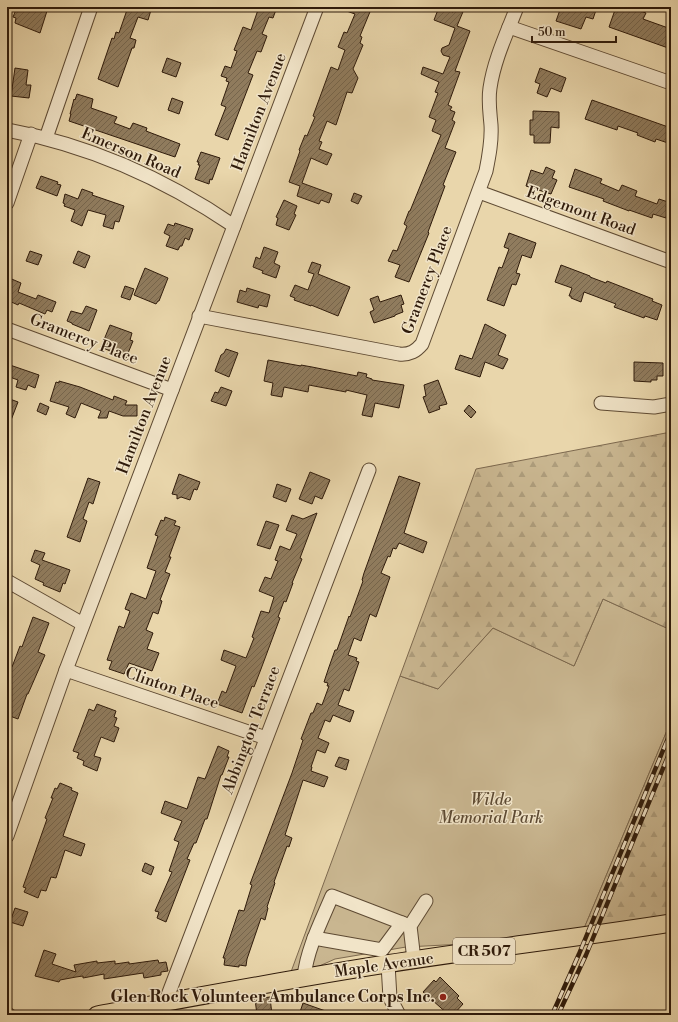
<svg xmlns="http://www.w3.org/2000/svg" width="678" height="1022" viewBox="0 0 678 1022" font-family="'Libre Bodoni',serif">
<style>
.green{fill:#c9b690;stroke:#7c684e}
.forest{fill:url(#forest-firs);stroke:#7c684e}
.building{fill:url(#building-hatch);stroke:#2f1b0b}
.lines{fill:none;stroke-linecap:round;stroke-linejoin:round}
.minor-casing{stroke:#5e4a33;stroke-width:15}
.major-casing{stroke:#2f1b0b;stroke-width:19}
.minor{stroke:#f1e4c8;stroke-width:13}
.major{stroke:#e9d6ab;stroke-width:17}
.rail-casing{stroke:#2f1b0b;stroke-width:4.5}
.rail{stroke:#f1e4c8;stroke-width:3;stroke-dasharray:9;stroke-linecap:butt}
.poi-dot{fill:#8f2418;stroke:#f1e4c8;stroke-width:1.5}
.labels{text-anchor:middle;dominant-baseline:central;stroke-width:3;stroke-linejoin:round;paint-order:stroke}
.shield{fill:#f1e4c8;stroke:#695744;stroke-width:1}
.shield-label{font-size:15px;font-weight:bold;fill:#2f1b0b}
.street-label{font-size:16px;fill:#2f1b0b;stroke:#f1e4c8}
.park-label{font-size:16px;font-style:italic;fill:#5d4a33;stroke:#f1e4c8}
.poi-label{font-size:16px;font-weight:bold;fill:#2f1b0b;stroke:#f1e4c8;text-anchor:end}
</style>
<defs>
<pattern id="forest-firs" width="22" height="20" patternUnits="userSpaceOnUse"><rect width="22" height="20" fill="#c9b690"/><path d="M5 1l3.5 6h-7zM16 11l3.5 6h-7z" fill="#ad9c7b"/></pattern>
<pattern id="building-hatch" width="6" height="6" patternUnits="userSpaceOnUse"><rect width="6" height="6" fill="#907c5e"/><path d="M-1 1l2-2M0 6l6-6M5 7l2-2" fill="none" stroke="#76654c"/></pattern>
</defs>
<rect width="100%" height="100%" fill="#e9d6ab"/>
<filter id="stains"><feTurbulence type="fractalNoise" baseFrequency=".005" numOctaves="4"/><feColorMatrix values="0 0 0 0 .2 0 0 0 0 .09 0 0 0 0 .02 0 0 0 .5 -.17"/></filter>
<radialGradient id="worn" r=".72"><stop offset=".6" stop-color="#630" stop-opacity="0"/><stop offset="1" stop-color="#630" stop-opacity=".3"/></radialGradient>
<path class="green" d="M603,599L671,630V721L580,938L406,947L335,959L288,980L400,676L438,689L493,628L574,666Z"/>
<g class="forest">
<path d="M671,432V630L603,599L574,666L493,628L438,689L400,676L476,469Z"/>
<path d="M671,721V923L580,938Z"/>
</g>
<g class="building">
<path d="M17,7L29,11L30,7H36L47,11L40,33L15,23L16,18L13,17Z"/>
<path d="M128,7H141L151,10L148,20L138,17L130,38L136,40L134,48H132L118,87L98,79L112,38L114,39L116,32L119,33Z"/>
<path d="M259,7H277L273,18L269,17L262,34L267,36L261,52L257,51L248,73L253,75L228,140L215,135L226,107L221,105L229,82L226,81L227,78L221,76L225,66L231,68L237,51L234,50L243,27L251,30Z"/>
<path d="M338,7H372L360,36L362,37L360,43L363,45L353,69L358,78L352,93L347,92L336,125L327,121L319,141L322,142L319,149L332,154L327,165L311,158L302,183L332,194L329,203L321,200L319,204L297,196L300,186L289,182L300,151L299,150L305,135L307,136L315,117L313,116L331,67L338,70L345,50L338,47L344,32L347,33L355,14L338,8Z"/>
<path d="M439,7L453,12L455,7H465L457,26L470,31L455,71L460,72L448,105L452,107L450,110L455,112L452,120L455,122L445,148L456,152L443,185L445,186L428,232L429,233L409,282L395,277L400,265L388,261L393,250L397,251L407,226L404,224L409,211H410L441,135L432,131L436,120L429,117L438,93L435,92L439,82L421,74L423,67L443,74L450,57L443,55L441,51L442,48L449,45L455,28L434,20Z"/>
<path d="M561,7H597L593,19L586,17L581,29L556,21Z"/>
<path d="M616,7H629L646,13L643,19L671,29V49L609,27Z"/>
<path d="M167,58L181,63L176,77L162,72Z"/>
<path d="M15,68L28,70L26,85H31L29,98L11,96Z"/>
<path d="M540,68L566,78L561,92L551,88L547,97L537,93L540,84L535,82Z"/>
<path d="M77,94L93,99L91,108L117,117L114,123L130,129L133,123L147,128L146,131L180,144L175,157L69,121L71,114H70L74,99L75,100Z"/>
<path d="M172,98L183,102L179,114L168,110Z"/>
<path d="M592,100L671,128V144L656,139L655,142L637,135L638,133L618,126L617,130L585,119Z"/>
<path d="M533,111L559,112V128L551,127L550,143H534V135H530V120H533Z"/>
<path d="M201,152L220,158L212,180L210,179L209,184L195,179L200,165H198L199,162H197Z"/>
<path d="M546,167L555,171L552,178L557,180L551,194L526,186L531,170L543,174Z"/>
<path d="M575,169L602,179L600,183L619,191L622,185L637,191L635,196L657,204L659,199L668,202L666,207L669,208L666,218L653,214L652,218L629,210V211L603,201L604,199L569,187Z"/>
<path d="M41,176L58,182L57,184L61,185L57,196L36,188Z"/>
<path d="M82,189L93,193L92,195L124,206L119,222L115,221L113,229L103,226L106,215L88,210L82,226L71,221L75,210L64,206L65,204L63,203L65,194L78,199Z"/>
<path d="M354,193L362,196L358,204L351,201Z"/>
<path d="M284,200L297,206L294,214L296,215L289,230L276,225L278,218L276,217Z"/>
<path d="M175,223L193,229L189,240L185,238L182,246H180L178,250L166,246L170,236L164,233L168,224L174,226Z"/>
<path d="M509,233L536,243L531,258L522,255L516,273L520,274L516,285L512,284L504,306L487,300L499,267L502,268L509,249L504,247Z"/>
<path d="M264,247L278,252L274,263L280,266L276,278L262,273L263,271L253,267L256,257L260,259Z"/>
<path d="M30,251L42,255L38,265L26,261Z"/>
<path d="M78,251L90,256L85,268L73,263Z"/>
<path d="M312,262L321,265L318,274L350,287L338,316L311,305V306L294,300L295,298L290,296L295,285L308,290L314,274L308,272Z"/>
<path d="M561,265L590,276V277L606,283L607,281L653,299L652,301L662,305L657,320L645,316L644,318L614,307L616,304L584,292L581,302L571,298V296H569L572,288L555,282Z"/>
<path d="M145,268L168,278L159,301H158L156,304L134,295Z"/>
<path d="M7,277L21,283L18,292L36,299L38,295L56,302L52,312L47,310L45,314L19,303L18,305L7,300Z"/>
<path d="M125,286L134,289L130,300L121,297Z"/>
<path d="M247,288L270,295L267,307L259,305L258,308L237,302L240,290L246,292Z"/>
<path d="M401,295L404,304L401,305L403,312L395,315V316L374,323L370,312L374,310L370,299L378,296L380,302Z"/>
<path d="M86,306L97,310L89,331L72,324V323L67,321L71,311L82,314Z"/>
<path d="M485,324L506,335L498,355L508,359L503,369L485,362L480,377L455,369L460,355L472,359Z"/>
<path d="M110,325L132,333L130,340L133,341L126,358L101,347Z"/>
<path d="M226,349L238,353L229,377L215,371L221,355L224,353Z"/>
<path d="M268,360L301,366V365L312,367L357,376L358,372L367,374L366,377L372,379V380L404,385L399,408L375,403L372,417L362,415L367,395L346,390V392L314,386L309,385L308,392L284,387L282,397L271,395L273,383L264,381Z"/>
<path d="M634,362L663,363V376H657V380H651V382L634,381Z"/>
<path d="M7,364L39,375L35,388L28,385L26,390L16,387L18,380L7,376Z"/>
<path d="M438,380L447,404L439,406L440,409L429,413L423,397L426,396L424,385Z"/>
<path d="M59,381L80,387L113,400L114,396L127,401L125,405H137V416H123L109,411L107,418H98L101,411L81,403L75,418L66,414L69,407L50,401L56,382L59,383Z"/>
<path d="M221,387L232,391L226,406L211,401L215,392L218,393Z"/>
<path d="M7,398L18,402L8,428H7Z"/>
<path d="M40,403L49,407L46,415L37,411Z"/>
<path d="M469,405L476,412L471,418L464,411Z"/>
<path d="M310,472L330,480L322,499L315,496L312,504L299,499Z"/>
<path d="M179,474L200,482L197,490L194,489L190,500L181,497L177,499V495L172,494Z"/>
<path d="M399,476L420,483L404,533L427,542L423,553L399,543L396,549L393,548L390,557L388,556L381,573L390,577L376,617L370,614L361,641L354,638L348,655L357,658L356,661L359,662L349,691L344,689L338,705L354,711L350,722L333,715L330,722L325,720L318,738L329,743L325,753L317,750L311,767H312L311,771L328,777L324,787L303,780L285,835L292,838L289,847L287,846L274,882L275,883L267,907L268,908L265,920L261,918L247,959L246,966L239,965V967L224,965L225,958H223L239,910L244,911L252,885L250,884L292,773L303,740L301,739L311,713H313L317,703L322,705L329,686H327L328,683L324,682L329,667L335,650H337L349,616L350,617L363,581L362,580L364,573Z"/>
<path d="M88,478L100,482L93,504L89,502L83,519L87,521L80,542L67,537Z"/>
<path d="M277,484L291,489L286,502L273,497Z"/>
<path d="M317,513L300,558L302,559L292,583H293L286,602L284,601L278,617L280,618L261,669L254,687L252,686L242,713L217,704L222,691L226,693L236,666L221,660L224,650L246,658L254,638L252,637L261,611L269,613L274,597L259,591L265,577L271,579L278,561L275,560L280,546L290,550L297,534L286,530L292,515L303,519Z"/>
<path d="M165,517L176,521L174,525L180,527L169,557H171L165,572L170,574L160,600L162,601L158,614L153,612L146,630L153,633L147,649L159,653L152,671L129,663L124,674L109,669L112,661L107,660L119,626L124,628L130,611L125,609L131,593L146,599L156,571L147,568L158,536L155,535L161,520L164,521Z"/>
<path d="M266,521L279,525L270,549L257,545Z"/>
<path d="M35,550L45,553L42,560L70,570L65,584L63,583L60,592L43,585L44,583L35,579L40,565L31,561Z"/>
<path d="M33,617L49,623L38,652L45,655L28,694H27L18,719L7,715V665L12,667L20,646L22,647Z"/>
<path d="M97,704L116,711L114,717L117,718L114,726L119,728L114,742L101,737L94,756L101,758L97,771L83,765L84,761L77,758L79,753L73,751L89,709L94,711Z"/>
<path d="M218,746L229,751L227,757H229L222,775H221L207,819H205L196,843H194L187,859L190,860L166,922L157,918L159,912L155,911L172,872L169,871L179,842L174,840L182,821L161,813L165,801L187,809L198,777L205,779Z"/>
<path d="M339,757L349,760L346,770L335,766Z"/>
<path d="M60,783L72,788L71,790L78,793L63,836L85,844L81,856L65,850L56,878L51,877L46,891L41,890L38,898L24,892L26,888L23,887L47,819L45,818L53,798H51L55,788L57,789Z"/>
<path d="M145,863L154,867L151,875L142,871Z"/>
<path d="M15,908L28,912L23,926L10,922Z"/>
<path d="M44,950L56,954L52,964L76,972L74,965L97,961V963L115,961V964L129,962V964L158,960L159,963L166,962L168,971L161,972V975L144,978L143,973L104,979V974L83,978V976L76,977L60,980L59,982L35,976Z"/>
<path d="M440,977L459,996L457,998L463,1004L453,1015H449L423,992L434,980L436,982Z"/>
<path d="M270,997L272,1015H257L255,999Z"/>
<path d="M303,1003L334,1014L333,1015H299Z"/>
</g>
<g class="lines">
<defs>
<g id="minor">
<path d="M509,27L671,83"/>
<path d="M7,130C89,145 165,179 234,226"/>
<path d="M46,138L91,7"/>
<path d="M479,192L671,262"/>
<path d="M7,203L31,134"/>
<path d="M199,316L399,354C410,355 416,351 422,344L486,171C489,156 492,141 491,125C490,113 488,101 490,88C494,60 507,33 517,7"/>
<path d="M7,329L172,390"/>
<path d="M601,403L654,407L671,404"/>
<path d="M7,581L83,624"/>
<path d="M66,670L266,738"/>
<path d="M7,836L66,670L317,7"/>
<path d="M314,938L382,950L402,923"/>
<path d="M414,960L410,926L426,901"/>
<path d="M388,964L390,998L399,1015"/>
<path d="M304,977C307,949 321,922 332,896L410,926"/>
<path d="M165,1003L369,470"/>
<path d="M7,1014L9,1015"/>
</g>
<path id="major" d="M97,1015C194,997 290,979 386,964C481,949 576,938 671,923"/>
</defs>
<use href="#minor" class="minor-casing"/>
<use href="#major" class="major-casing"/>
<use href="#minor" class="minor"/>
<use href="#major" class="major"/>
<defs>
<g id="rail">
<path d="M552,1015L579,954L671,731"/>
<path d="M558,1015L586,955L671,749"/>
</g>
</defs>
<use href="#rail" class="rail-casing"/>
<use href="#rail" class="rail"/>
</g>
<circle class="poi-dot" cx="443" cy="997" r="4"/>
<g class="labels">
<rect class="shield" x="453" y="938" width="62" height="26" rx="3"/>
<g class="shield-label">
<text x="484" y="951">CR 507</text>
</g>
<g class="street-label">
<text transform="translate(259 112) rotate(-69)">Hamilton Avenue</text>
<text transform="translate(131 153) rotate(23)">Emerson Road</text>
<text transform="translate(581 211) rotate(20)">Edgemont Road</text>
<text transform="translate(427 280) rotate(-69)">Gramercy Place</text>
<text transform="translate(84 339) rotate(21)">Gramercy Place</text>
<text transform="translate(144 415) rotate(-69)">Hamilton Avenue</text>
<text transform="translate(172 688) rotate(19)">Clinton Place</text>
<text transform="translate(251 730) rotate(-69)">Abbington Terrace</text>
<text transform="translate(384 965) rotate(-8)">Maple Avenue</text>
</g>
<g class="park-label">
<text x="491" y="800">Wilde<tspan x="491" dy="18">Memorial Park</tspan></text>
</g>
<g class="poi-label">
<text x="435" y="997">Glen Rock Volunteer Ambulance Corps Inc.</text>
</g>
</g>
<rect width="678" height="1022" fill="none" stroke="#e9d6ab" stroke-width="24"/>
<rect x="8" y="8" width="662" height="1006" fill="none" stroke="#2f1b0b" stroke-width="2"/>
<rect x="12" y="12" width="654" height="998" fill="none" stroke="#2f1b0b"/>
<path d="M532 36v6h84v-6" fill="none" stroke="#2f1b0b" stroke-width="2"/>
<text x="538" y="36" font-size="12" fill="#2f1b0b" stroke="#f1e4c8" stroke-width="3" paint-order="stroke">50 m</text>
<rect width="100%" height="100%" filter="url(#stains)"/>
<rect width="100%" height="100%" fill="url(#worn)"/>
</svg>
